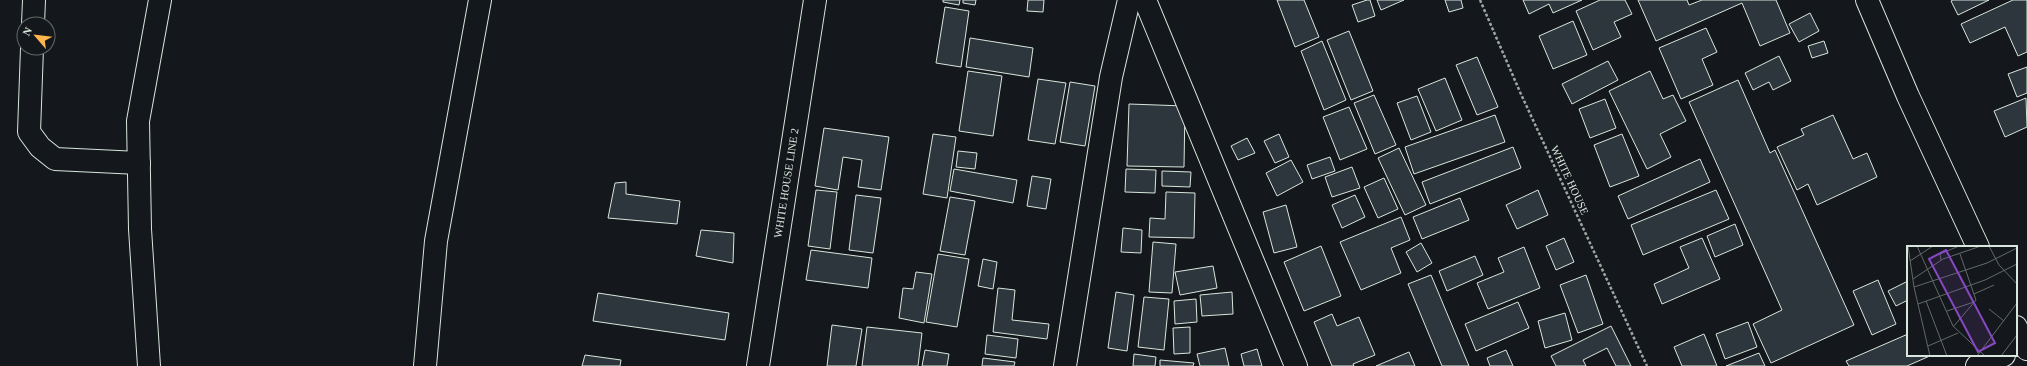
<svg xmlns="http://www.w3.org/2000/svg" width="2027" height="366" viewBox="0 0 2027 366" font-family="Georgia,serif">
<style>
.building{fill:#2c363c;stroke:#d8e6dc}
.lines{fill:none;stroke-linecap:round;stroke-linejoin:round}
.street-casing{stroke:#d8e6dc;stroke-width:24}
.path{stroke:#9da8a2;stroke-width:2.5;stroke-dasharray:3 2;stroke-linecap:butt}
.street{stroke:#14181c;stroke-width:22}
.labels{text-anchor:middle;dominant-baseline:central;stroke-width:3;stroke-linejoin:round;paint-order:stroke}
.street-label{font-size:11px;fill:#d8e6dc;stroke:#14181c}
.inset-road{fill:none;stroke:#626a69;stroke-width:1}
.view{fill:#8948c3;fill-opacity:0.15;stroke:#8948c3;stroke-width:2}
.inset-edge{fill:none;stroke:#d8e6dc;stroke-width:2}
</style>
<rect width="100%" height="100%" fill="#14181c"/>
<g class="building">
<path d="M943,0H960L959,5L943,2Z"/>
<path d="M963,0H976L975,5L963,3Z"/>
<path d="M1028,0H1044L1043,12L1027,11Z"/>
<path d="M1277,0H1304L1319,37L1295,47Z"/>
<path d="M1367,0H1370L1375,16L1358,22L1352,5Z"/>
<path d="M1377,0H1404L1381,10Z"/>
<path d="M1445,0H1461L1463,8L1449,12Z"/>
<path d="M1523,0H1582L1553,13L1549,4L1529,14Z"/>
<path d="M1600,0H1625L1632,14L1614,22L1621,37L1593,50L1576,11Z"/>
<path d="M1638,0H1687L1689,5L1702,0H1776L1790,33L1760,46L1742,3L1656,41Z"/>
<path d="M1953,0H1989L1958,15L1951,1Z"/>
<path d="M2013,0H2027V52L2018,56L2005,27L1970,43L1961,24Z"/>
<path d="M945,7L969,11L961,67L936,63Z"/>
<path d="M1810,13L1819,31L1799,42L1789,24Z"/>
<path d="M1573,21L1587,55L1553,69L1539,36Z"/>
<path d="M1706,28L1717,52L1702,59L1713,85L1681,99L1659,48Z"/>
<path d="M1349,31L1373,91L1351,100L1327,40Z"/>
<path d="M970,38L1033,48L1029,77L966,67Z"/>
<path d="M1322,41L1346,100L1324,110L1301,51Z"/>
<path d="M1824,41L1828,53L1812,58L1808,46Z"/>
<path d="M1779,56L1791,81L1773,90L1769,82L1753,90L1745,73Z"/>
<path d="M1477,57L1498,107L1477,115L1456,65Z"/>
<path d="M1608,61L1618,80L1572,104L1562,84Z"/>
<path d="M2027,67V93L2017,97L2008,74Z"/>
<path d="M968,71L1002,76L993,136L959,131Z"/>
<path d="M1650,71L1663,99L1673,95L1686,121L1660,134L1671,157L1647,169L1609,91Z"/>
<path d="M1445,78L1462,120L1436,131L1418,89Z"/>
<path d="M1038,79L1066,83L1055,144L1028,140Z"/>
<path d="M1738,80L1770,153L1775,150L1854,325L1771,363L1753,324L1782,310L1689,102Z"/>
<path d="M1070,82L1095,86L1085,146L1060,142Z"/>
<path d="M1374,95L1396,145L1375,154L1354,103Z"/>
<path d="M1417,96L1431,132L1411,140L1397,103Z"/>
<path d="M2026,98L2027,127L2005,137L1994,111Z"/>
<path d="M1605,99L1616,128L1590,138L1579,109Z"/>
<path d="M1129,104L1185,106L1184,167L1127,166Z"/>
<path d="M1349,107L1367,149L1340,160L1323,117Z"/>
<path d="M1495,115L1505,142L1414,174L1405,147Z"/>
<path d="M1833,115L1853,159L1867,153L1877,177L1817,205L1808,184L1797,190L1777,147L1804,135L1801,129Z"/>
<path d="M824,128L889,137L881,190L858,187L862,160L843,157L838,190L815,186Z"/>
<path d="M933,134L956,137L947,198L923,194Z"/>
<path d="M1279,134L1289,157L1275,163L1264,141Z"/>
<path d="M1622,134L1639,176L1610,187L1594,145Z"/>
<path d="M1247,138L1255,153L1238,160L1231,146Z"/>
<path d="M1513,147L1521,168L1430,204L1422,182Z"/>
<path d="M1399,148L1426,205L1405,215L1378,158Z"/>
<path d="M958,151L977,153L975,169L956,167Z"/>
<path d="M1330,157L1335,171L1312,179L1307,165Z"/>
<path d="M1700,159L1710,182L1628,219L1618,196Z"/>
<path d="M1291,160L1303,182L1277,196L1266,173Z"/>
<path d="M1352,167L1360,188L1332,197L1325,177Z"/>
<path d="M954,169L1017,180L1013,203L950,191Z"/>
<path d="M1126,169L1156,170L1155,193L1125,192Z"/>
<path d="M1162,171L1191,172L1190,187L1162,186Z"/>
<path d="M1032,176L1051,179L1046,209L1027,206Z"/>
<path d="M1384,178L1398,209L1378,218L1364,187Z"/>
<path d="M626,182V194L680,201L677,224L608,218L615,183Z"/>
<path d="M816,190L837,192L830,249L808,246Z"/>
<path d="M1538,190L1548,215L1517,229L1506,205Z"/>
<path d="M1716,190L1729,219L1643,255L1631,225Z"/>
<path d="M1166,192L1195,193L1194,238L1149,237L1150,218L1165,219Z"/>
<path d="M856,195L881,198L873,253L849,250Z"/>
<path d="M1355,195L1365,217L1342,228L1332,205Z"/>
<path d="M950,197L975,201L965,255L940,251Z"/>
<path d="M1460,198L1469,220L1422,239L1413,217Z"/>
<path d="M1286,205L1297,247L1274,253L1263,212Z"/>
<path d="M1401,217L1410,240L1391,248L1401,273L1361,290L1340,242Z"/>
<path d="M1735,224L1743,245L1715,257L1707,236Z"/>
<path d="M1123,228L1142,230L1141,253L1121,252Z"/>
<path d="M701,230L734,233L733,263L696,256Z"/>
<path d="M1564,238L1574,262L1556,270L1546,246Z"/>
<path d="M1702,238L1720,279L1662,304L1654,284L1689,268L1680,247Z"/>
<path d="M1153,242L1176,244L1172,293L1149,292Z"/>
<path d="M1421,243L1432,263L1417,272L1406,252Z"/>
<path d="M1321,246L1341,296L1304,311L1284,262Z"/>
<path d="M1524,247L1540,288L1488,309L1477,283L1504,272L1498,258Z"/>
<path d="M811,250L872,258L868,288L806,280Z"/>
<path d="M938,254L969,259L957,327L926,322Z"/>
<path d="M1475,256L1483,275L1447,291L1439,271Z"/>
<path d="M983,259L997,262L993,289L978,286Z"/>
<path d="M1213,266L1217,288L1180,295L1175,272Z"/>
<path d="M916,272L932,274L924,323L899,318L903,288L913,289Z"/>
<path d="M1431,275L1469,366H1442L1408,284Z"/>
<path d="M1586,275L1603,324L1578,333L1560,285Z"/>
<path d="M1878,280L1896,324L1872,335L1853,291Z"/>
<path d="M1908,281V300L1896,306L1888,291Z"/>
<path d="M998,288L1015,290L1012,320L1049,324L1047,339L993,332Z"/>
<path d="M1116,292L1134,295L1127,351L1108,348Z"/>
<path d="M1232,292L1233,314L1202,316L1200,295Z"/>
<path d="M598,293L729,313L725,340L593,321Z"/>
<path d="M1144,297L1169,299L1164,350L1138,347Z"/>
<path d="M1196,299L1197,322L1175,324L1174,301Z"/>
<path d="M1518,302L1529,328L1476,351L1465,324Z"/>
<path d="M1565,313L1572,340L1545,348L1538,321Z"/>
<path d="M1332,314L1337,326L1359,317L1375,355L1353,364L1354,366H1332L1314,322Z"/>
<path d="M1748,322L1757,347L1725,359L1716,334Z"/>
<path d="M832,325L862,329L856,366H827Z"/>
<path d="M1611,326L1631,366H1616L1607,348L1583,360L1586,366H1556L1551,356Z"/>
<path d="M867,327L922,333L918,366H862Z"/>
<path d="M1190,327V353L1174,354L1173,328Z"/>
<path d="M1704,334L1717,366H1682L1674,347Z"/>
<path d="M1908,334V355H1932L1907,366H1849L1846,361Z"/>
<path d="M987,335L1018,339L1016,358L985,354Z"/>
<path d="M1225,348L1229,366H1200L1197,354Z"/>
<path d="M1257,349L1262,366H1244L1241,354Z"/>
<path d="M925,350L949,354L947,366H922Z"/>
<path d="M1506,350L1513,366H1490L1487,358Z"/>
<path d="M1409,352L1415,366H1376Z"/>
<path d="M1759,353L1765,366H1726Z"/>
<path d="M1134,354L1156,357L1155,366H1133Z"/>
<path d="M585,355L621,360L620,366H582Z"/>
<path d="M983,358L1015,362L1014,366H982Z"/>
<path d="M1160,360L1194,363L1193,366H1160Z"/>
</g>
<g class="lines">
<defs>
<g id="street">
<path d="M1145,0L1296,366"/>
<path d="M1867,0L1908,96L1978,247"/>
<path d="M33,24L34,0"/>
<path d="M32,48L29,132L40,147L55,159L139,163"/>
<path d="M2016,327L2027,349"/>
<path d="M149,366L140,229L138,121L160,0"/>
<path d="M425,366L436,241L480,0"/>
<path d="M758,366L815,0"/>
<path d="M1065,366L1111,77L1129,0"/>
<path d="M1977,366L2004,355"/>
</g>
</defs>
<use href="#street" class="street-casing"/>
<path class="path" d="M1480,0L1520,92L1647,366"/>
<use href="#street" class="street"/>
</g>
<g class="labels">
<g class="street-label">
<text transform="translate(1570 180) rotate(65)">WHITE HOUSE</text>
<text transform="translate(786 183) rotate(-81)">WHITE HOUSE LINE 2</text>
</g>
</g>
<g transform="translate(1907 246)">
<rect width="110" height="110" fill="#14181c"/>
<path class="inset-road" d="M1,0L7,41L23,110M10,0L46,80L78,110M82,0L92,19L110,38M34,14L33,8L52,0M3,15L26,0M6,33L36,13L74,0M7,41L80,17L110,2M67,48L87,39M19,55L40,110M11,58L78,34L110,18M82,63L97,75M40,65L67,56M46,81L69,54L53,8M21,100L51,87M70,110L110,57M94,110L110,89"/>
<path class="view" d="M39,4L88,97L71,106L22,13Z"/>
<rect width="110" height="110" class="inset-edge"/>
</g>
<g transform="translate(36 36) rotate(298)"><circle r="19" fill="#14181c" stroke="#626a69"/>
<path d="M0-3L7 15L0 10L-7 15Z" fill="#ffb74d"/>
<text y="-6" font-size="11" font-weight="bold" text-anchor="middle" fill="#d8e6dc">N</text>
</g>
</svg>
